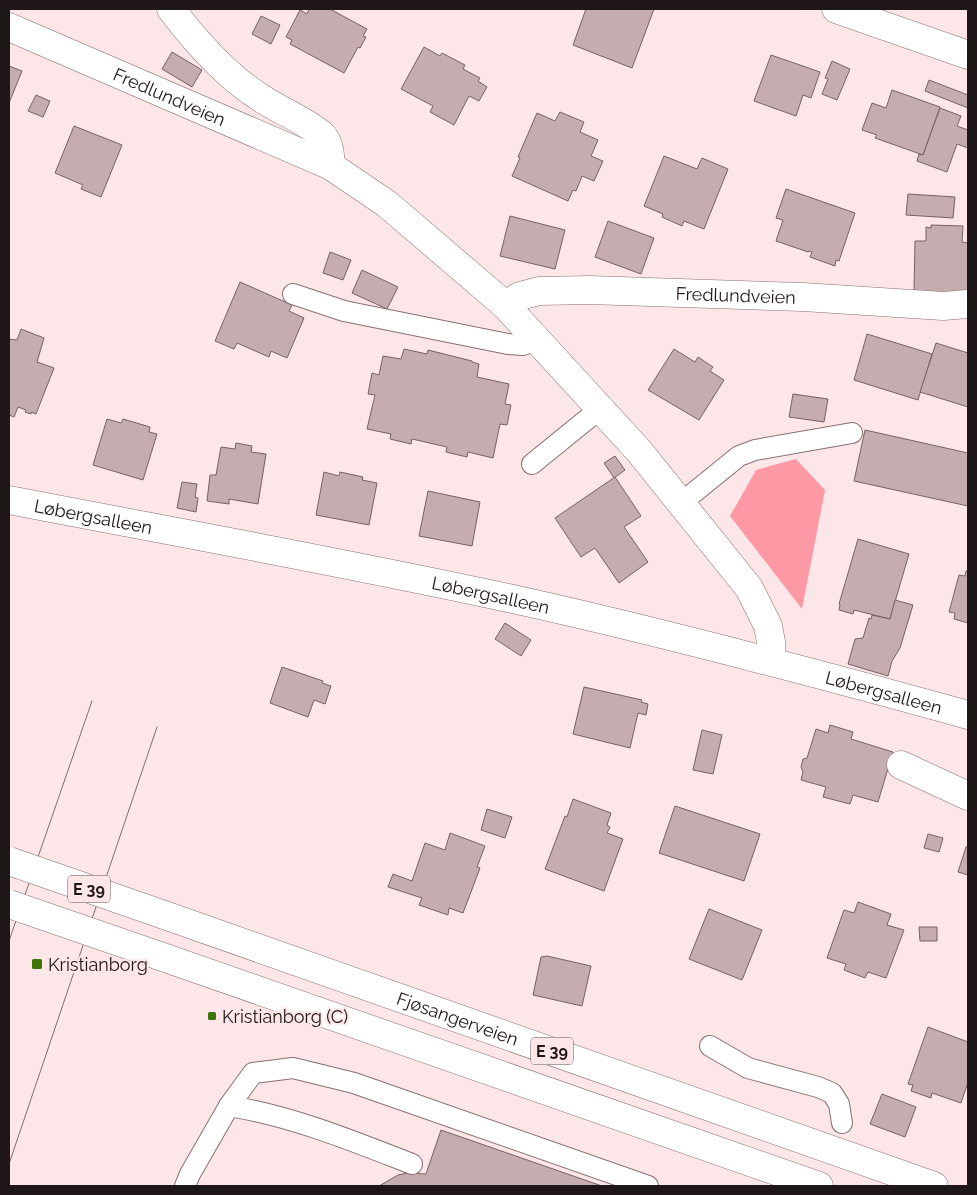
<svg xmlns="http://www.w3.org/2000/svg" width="977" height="1195" viewBox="0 0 977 1195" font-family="Raleway,sans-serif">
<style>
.green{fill:#fc99a5}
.building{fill:#c5acae;stroke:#786163}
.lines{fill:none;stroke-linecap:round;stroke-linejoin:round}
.lane-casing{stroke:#877072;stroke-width:22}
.street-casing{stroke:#877072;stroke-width:29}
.highway-casing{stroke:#877072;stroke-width:29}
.lane{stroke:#fff;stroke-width:20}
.street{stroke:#fff;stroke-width:28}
.highway{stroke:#fff;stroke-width:28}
.tram{stroke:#7c6e6f;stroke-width:1}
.highway-bridge-casing{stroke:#877072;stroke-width:29;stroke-linecap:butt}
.highway-bridge{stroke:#fff;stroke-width:28}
.poi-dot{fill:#3c7609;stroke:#fce6e8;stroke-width:2}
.labels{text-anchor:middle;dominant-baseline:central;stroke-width:4;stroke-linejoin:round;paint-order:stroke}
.shield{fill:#fce6e8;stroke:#615456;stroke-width:1}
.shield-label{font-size:16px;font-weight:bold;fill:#1f1617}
.street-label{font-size:18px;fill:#1f1617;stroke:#fce6e8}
.poi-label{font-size:18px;fill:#1f1617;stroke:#fce6e8;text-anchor:start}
</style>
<rect width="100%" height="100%" fill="#fce6e8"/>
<path class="green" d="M796,459L825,490L802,609L730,516L756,470Z"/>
<g class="building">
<path d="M309,9H330L367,29L363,36L366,37L360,48L358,47L344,73L290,44L292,40L286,37L300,10L307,14Z"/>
<path d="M586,9H654L632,68L573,45Z"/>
<path d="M261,16L280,25L271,44L252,34Z"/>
<path d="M424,47L440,56L442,53L465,65L463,69L480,78L478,81L487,87L479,101L469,96L454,125L430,112L433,106L401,89Z"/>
<path d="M172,52L202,70L192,87L162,69Z"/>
<path d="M771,55L820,72L811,98L803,95L796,116L754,101Z"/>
<path d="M832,61L850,69L837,100L822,94L828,79L825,78Z"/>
<path d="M9,66L22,71L9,103Z"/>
<path d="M929,80L968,95V108L925,91Z"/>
<path d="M892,90L940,107L923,155L875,138L877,135L862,130L872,103L886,108Z"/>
<path d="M36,95L50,101L43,117L28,111Z"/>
<path d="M940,108L961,116L957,126L968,130V148L957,144L947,172L917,161L919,154L923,155Z"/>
<path d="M560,112L584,122L580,132L598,140L591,156L603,161L594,181L582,176L576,191L573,190L568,201L512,176L520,158L518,157L537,113L555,121Z"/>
<path d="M74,126L122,145L101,197L81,189L83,185L55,173Z"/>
<path d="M664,156L697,169L702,158L728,169L704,229L684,221L682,226L662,217L663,214L644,206Z"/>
<path d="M786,189L855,213L839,261L836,260L835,266L810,257L812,252L808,251V252L776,241L783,220L776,218Z"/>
<path d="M908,194L955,197L953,218L906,215Z"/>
<path d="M510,216L565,230L555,269L500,256Z"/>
<path d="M608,221L654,238L641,274L595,257Z"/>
<path d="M931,225L963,226L962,242L968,243V293L935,297V292L914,291L915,241H926V227L931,228Z"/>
<path d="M330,252L351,260L343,280L323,273Z"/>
<path d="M362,270L398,287L387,309L352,293Z"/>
<path d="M240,282L292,305L289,311L304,318L287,358L271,351L269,357L237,343L234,349L215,341Z"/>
<path d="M21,329L44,338L37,362L54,368L36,414L31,412V414L25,412L26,410L18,407L14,417L9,415V339L17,340Z"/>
<path d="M867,334L932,354L918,400L854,380Z"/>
<path d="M936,343L968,353V407L920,392Z"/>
<path d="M404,349L427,354L428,350L472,361V362L479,364L477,377L509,384L505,404L511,405L507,425L500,424L493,458L468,452L467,457L446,452L447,447L412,439L411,444L390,439L391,434L367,429L375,395L368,394L372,373L379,375L383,356L401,359Z"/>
<path d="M674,349L695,362L698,357L713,367L710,371L724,380L699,420L648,390Z"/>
<path d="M793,394L828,399L824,422L789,417Z"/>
<path d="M107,419L121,423L123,419L150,427L149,432L157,434L143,480L93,465Z"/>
<path d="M865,430L968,453V506L854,481Z"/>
<path d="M236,443L252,446L251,452L266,454L258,504L229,499V504L207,501L210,475H216L221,447L235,449Z"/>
<path d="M615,456L625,470L614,478L604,463Z"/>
<path d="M324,472L339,476L340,472L363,477L362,480L377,483L369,525L316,515Z"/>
<path d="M615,477L641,516L624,527L648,562L619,583L595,548L581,557L555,518Z"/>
<path d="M182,482L197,484L195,497L198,498L196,512L177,508Z"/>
<path d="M428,491L480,502L472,546L419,536Z"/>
<path d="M858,539L909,554L890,619L854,610L853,614L839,610L840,605L839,604Z"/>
<path d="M966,571H968V623L954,619L955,613L949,612L959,575L965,576Z"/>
<path d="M895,600L913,605L900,648L892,661L888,676L848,664L855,639L863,638L869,618L871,619L872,615L890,619Z"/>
<path d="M505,623L531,640L521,656L495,639Z"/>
<path d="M282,667L323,681L322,683L331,686L325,704L314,700L308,717L270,703Z"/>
<path d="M584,687L642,700L641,702L648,704L646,715L638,713L630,748L573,734Z"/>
<path d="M830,725L853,732L851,739L893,752L878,802L853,795L850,804L823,797L826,787L801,780L803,772L801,767L803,759L807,758L816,729L828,733Z"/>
<path d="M702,730L722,735L713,774L693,770Z"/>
<path d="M573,799L611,813L607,825L610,827L607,833L623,839L604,891L545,869L565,816L567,817Z"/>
<path d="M675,806L760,834L744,881L659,853Z"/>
<path d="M487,809L512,817L505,838L481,830Z"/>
<path d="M450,833L485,846L477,867L480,868L463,913L449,908L448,915L419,905L422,898L388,887L393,874L412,881L425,843L445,850Z"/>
<path d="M928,834L943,838L939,852L924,848Z"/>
<path d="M966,847H968V875L958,872Z"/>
<path d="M858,902L891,914L887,925L904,930L886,978L868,972L865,978L844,970L846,964L827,958L844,910L854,913Z"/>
<path d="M709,909L762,930L742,980L689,959Z"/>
<path d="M919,927H937V941H920Z"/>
<path d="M547,956L591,966L582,1006L533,995L541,957Z"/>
<path d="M928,1027L968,1042V1082L961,1103L932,1093L931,1098L911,1091L913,1085L908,1084Z"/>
<path d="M882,1094L916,1107L905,1137L870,1124Z"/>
<path d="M441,1130L602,1186H379L398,1175L408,1173L426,1174Z"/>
</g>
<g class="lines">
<defs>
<g id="lane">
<path d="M293,294L344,311L508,344L523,345L537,339"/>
<path d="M532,464L601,408"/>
<path d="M681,503L739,456L755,450L852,433"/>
<path d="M710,1046L748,1068L818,1087L832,1093L839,1104L842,1123"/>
<path d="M229,1106C292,1116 353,1141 412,1164"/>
<path d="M185,1186L190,1174L229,1106L253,1073L293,1068L354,1083L648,1186"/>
</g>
<g id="street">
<path d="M171,9C196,42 226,76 261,98C280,111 303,119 321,134C330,142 330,155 331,166"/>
<path d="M836,9L968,55"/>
<path id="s1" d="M9,27L331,166L387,204L505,305L639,451L749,588L768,626L771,642V661"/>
<path id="s2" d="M505,305L520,296L539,291L589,290L803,297L943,306L968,304"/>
<path id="s3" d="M9,500C175,532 343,562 508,598C663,632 816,673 968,715"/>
<path d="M901,765L968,796"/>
</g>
<g id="highway">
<path id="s4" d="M170,917L934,1186"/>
<path d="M157,955L819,1186"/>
</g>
</defs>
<use href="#lane" class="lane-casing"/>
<use href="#street" class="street-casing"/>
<use href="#highway" class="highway-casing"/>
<use href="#lane" class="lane"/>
<use href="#street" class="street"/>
<use href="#highway" class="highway"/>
<g class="tram">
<path d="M9,941L92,701"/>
<path d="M9,1164L157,727"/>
</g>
<defs>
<g id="highway-bridge">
<path d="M9,861L170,917"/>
<path d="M9,904L157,955"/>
</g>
</defs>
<use href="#highway-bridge" class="highway-bridge-casing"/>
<use href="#highway-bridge" class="highway-bridge"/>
</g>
<g class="poi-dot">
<rect x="31" y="958" width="12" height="12" rx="2.5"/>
<rect x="207" y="1011" width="10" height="10" rx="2.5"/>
</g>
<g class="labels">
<g class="shield">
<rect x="68" y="875.5" width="42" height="27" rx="4"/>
<rect x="531" y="1037.5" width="42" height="27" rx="4"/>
</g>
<g class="shield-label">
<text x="89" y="889">E 39</text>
<text x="552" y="1051">E 39</text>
</g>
<g class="street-label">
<text stroke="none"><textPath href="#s1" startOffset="175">Fredlundveien</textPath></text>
<text stroke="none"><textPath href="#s2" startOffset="234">Fredlundveien</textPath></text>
<text stroke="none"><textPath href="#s3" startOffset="86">Løbergsalleen</textPath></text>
<text stroke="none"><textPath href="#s3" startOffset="491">Løbergsalleen</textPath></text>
<text stroke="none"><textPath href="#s3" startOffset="896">Løbergsalleen</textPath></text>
<text stroke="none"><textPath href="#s4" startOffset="305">Fjøsangerveien</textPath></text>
</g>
<g class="poi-label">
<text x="48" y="964">Kristianborg</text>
<text x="222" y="1016">Kristianborg (C)</text>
</g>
</g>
<rect width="977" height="1195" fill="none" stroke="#1f1617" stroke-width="20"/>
</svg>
